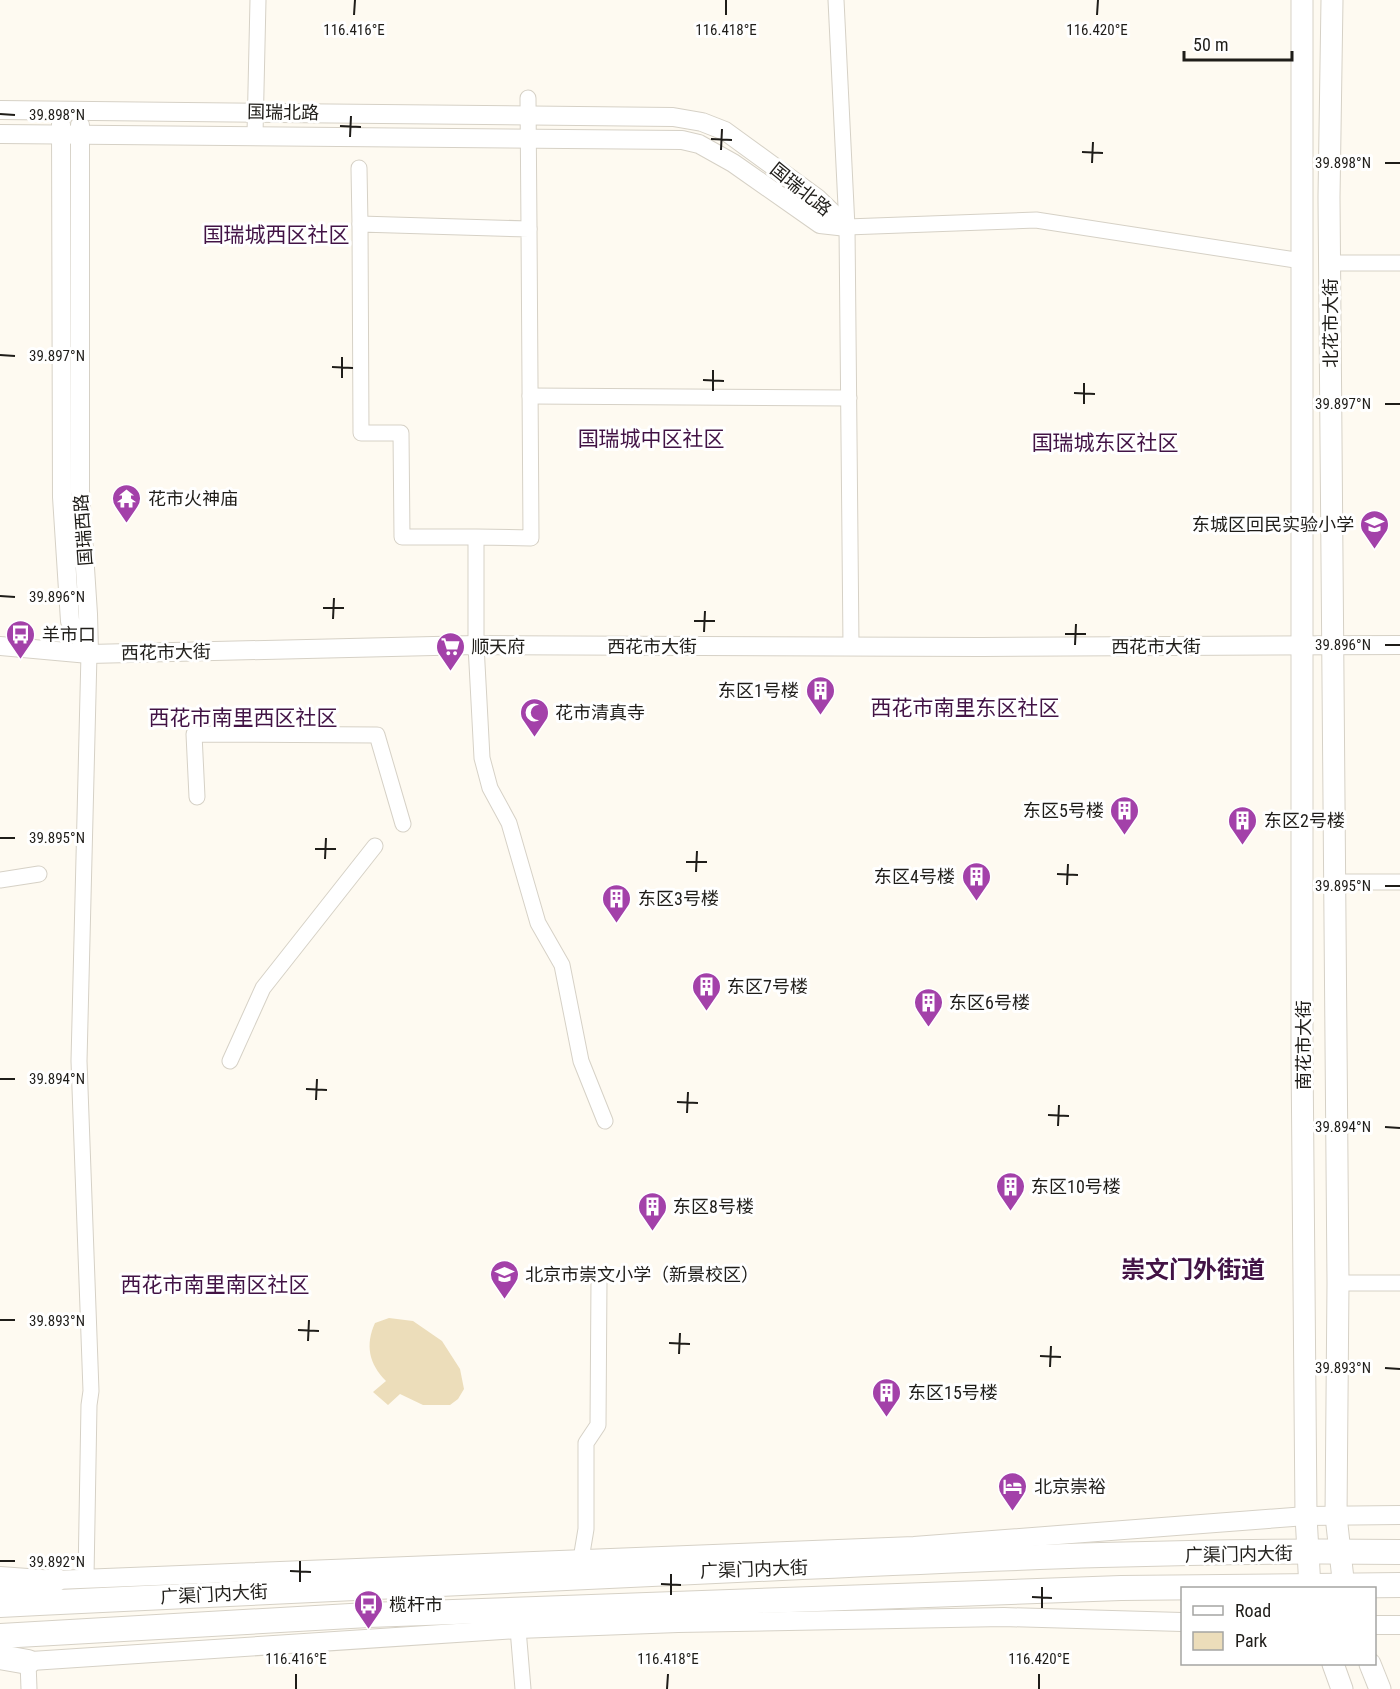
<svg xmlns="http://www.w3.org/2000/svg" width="1400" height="1689" viewBox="0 0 1400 1689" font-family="'Roboto Condensed','Noto Sans SC',sans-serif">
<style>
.green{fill:#ecddba}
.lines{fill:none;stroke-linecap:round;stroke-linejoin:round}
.minor-casing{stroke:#d6d1c6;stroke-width:17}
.tertiary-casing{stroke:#d6d1c6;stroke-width:20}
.secondary-casing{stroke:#d6d1c6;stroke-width:23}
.primary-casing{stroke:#d6d1c6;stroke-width:26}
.minor{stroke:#fff;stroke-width:15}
.tertiary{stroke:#fff;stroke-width:18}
.secondary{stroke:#fff;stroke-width:21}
.primary{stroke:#fff;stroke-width:24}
.ticks{fill:none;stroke:#1f1d19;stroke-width:2}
.labels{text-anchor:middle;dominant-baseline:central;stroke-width:6;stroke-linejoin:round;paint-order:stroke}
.street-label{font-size:18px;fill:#1f1d19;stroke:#fff}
.poi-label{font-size:18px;fill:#1f1d19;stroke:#fff;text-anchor:start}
.quarter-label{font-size:21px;fill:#421345;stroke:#fff}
.district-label{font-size:24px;font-weight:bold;fill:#421345;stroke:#fff}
.ticks-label{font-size:15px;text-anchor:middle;fill:#1f1d19;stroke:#fff;stroke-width:6;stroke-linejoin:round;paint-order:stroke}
</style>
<rect width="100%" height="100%" fill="#fefaf1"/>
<path class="green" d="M389,1318L413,1321L442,1341L460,1369L464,1389L458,1399L450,1405H423L400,1394L388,1405L373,1392L386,1381C369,1364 365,1345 375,1323Z"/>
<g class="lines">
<defs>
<g id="minor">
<path d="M836,0L847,227L851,646"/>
<path d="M528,98L529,229"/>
<path d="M255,134L258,0"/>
<path d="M359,168L360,224"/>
<path d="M847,227L1036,220L1302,261"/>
<path d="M1330,263H1400"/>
<path d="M530,396L849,398"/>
<path d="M476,537L531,538L529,229L360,224L361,433H401L402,537H476V645L482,758L490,788L509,823L538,923L562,965L581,1061L605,1121"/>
<path d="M197,797L194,734L377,735L403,824"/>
<path d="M0,880L39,874"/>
<path d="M1335,882H1400"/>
<path d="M230,1061L263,988L375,846"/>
<path d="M1338,1283H1400"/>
<path d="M581,1559L586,1529V1443L598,1425L599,1280"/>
<path d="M86,1577L89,1405L91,1391L79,1061L89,654"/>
<path d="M518,1629L523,1689"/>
<path d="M28,1662L29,1689"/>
</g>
<g id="tertiary">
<path d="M0,110L673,117L702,122L725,131L817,198L847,227"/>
<path d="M61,124L62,497L70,621L89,654"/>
<path d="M80,125V491L88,614L89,652"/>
<path d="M0,134L682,140L699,144L733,163L820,224L847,227"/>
<path d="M0,646L89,654L476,645L981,647L1400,645"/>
<path d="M0,1576L55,1580L914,1546L1306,1516L1400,1515"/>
<path d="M1374,1625H1400"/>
<path d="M16,1662L518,1629L678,1623L1004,1617L1182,1622"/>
</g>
<g id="secondary">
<path d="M1302,0V1052L1306,1516L1310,1588"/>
<path d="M1332,0L1329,197L1338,1283L1336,1516L1344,1588"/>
<path d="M1333,1664L1342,1689"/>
<path d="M1370,1664L1380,1689"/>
</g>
<g id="primary">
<path d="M0,1596L55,1580"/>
<path d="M0,1605C267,1591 534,1578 802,1567C1001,1558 1201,1549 1400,1552"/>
<path d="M0,1636L368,1615L1121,1588L1400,1585"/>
<path d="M0,1657L28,1662"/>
</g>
</defs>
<use href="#minor" class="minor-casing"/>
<use href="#tertiary" class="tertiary-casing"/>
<use href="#secondary" class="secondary-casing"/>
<use href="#primary" class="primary-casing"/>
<use href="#minor" class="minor"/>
<use href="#tertiary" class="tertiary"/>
<use href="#secondary" class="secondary"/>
<use href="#primary" class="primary"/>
</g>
<path class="ticks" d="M354,15L355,0M726,15V0M1097,15L1098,0M0,114L15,115M340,126L361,127M350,137L351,116M711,139L732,140M721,150L722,129M1082,152L1103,153M1092,163L1093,142M1385,163H1400M0,355L15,356M332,367L353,368M342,378V357M703,380L724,381M713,391V370M1074,393L1095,394M1084,404V383M1385,404H1400M0,596L15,597M323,608H344M333,619L334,598M694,621H715M704,632L705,611M1065,634H1086M1075,645L1076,624M1385,645H1400M0,838H15M315,849H336M325,859L326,838M686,862H707M696,872L697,851M1057,874L1078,875M1067,885L1068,864M1385,886H1400M0,1079H15M306,1089L327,1090M316,1100L317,1079M677,1102L698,1103M687,1113L688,1092M1048,1115L1069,1116M1058,1126L1059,1105M1385,1127L1400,1128M0,1320H15M298,1330L319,1331M308,1341L309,1320M669,1343L690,1344M679,1354L680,1333M1040,1356L1061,1357M1050,1367L1051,1346M1385,1368L1400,1369M0,1561H15M290,1571L311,1572M300,1582V1561M661,1584L681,1585M671,1595V1574M1032,1597L1052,1598M1042,1608V1587M296,1689V1674M667,1689L668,1674M1039,1689V1674"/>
<defs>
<symbol id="temple-pin" viewBox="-11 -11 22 30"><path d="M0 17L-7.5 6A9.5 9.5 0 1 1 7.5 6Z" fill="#a341a9" stroke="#fff"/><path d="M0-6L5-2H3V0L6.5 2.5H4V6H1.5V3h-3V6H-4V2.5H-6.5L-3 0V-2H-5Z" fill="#fff"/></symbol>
<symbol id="school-pin" viewBox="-11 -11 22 30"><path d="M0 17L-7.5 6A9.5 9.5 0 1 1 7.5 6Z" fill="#a341a9" stroke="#fff"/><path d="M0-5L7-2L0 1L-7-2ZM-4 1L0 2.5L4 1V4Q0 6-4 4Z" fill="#fff"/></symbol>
<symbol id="bus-pin" viewBox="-11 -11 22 30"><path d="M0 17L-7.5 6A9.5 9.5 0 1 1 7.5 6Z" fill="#a341a9" stroke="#fff"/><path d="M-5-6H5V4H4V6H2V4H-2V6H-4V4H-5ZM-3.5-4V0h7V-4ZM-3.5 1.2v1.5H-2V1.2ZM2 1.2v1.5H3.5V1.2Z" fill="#fff"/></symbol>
<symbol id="supermarket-pin" viewBox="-11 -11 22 30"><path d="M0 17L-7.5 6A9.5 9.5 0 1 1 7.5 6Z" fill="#a341a9" stroke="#fff"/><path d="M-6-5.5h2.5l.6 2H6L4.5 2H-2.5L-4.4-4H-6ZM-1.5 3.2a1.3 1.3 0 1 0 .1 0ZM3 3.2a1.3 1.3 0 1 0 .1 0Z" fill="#fff"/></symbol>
<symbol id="building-pin" viewBox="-11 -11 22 30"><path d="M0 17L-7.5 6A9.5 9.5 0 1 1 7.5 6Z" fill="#a341a9" stroke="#fff"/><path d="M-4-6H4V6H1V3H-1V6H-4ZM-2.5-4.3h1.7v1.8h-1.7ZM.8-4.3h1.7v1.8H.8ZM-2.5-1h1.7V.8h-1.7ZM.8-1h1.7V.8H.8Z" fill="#fff"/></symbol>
<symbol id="mosque-pin" viewBox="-11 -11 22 30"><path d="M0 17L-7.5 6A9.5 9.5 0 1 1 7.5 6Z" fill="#a341a9" stroke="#fff"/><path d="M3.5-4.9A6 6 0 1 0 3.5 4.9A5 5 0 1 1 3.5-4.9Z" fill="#fff"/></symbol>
<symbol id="hotel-pin" viewBox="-11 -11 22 30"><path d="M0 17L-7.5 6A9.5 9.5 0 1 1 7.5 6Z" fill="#a341a9" stroke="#fff"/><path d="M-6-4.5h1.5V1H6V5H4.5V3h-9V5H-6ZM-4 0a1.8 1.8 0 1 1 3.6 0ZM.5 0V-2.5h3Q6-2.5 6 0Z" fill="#fff"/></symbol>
</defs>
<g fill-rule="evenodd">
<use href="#temple-pin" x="110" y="482" width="33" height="45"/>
<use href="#school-pin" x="1358" y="508" width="33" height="45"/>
<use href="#bus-pin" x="4" y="618" width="33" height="45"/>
<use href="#supermarket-pin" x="434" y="630" width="33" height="45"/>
<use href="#building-pin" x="804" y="674" width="33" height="45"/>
<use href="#mosque-pin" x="518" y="696" width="33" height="45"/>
<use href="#building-pin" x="1108" y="794" width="33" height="45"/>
<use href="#building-pin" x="1226" y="804" width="33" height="45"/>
<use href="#building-pin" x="960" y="860" width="33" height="45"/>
<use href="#building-pin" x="600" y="882" width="33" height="45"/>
<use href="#building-pin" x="690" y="970" width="33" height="45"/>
<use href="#building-pin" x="912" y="986" width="33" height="45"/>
<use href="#building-pin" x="994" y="1170" width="33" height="45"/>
<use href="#building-pin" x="636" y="1190" width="33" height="45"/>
<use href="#school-pin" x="488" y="1258" width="33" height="45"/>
<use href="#building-pin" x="870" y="1376" width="33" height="45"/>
<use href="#hotel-pin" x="996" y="1470" width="33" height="45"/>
<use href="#bus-pin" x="352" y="1588" width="33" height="45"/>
</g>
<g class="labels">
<g class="street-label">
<text transform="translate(283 112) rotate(1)">国瑞北路</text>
<text transform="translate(801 189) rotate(39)">国瑞北路</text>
<text transform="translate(1330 323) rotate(-90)">北花市大街</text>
<text transform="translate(83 530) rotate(-94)">国瑞西路</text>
<text x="652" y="646">西花市大街</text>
<text x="1156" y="646">西花市大街</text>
<text transform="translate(166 652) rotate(-1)">西花市大街</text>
<text transform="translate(1303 1045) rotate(-90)">南花市大街</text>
<text transform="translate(1239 1554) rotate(-1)">广渠门内大街</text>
<text transform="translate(754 1569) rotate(-2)">广渠门内大街</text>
<text transform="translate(214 1594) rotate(-3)">广渠门内大街</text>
</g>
<g class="poi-label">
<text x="148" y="498">花市火神庙</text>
<text x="1354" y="524" text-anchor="end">东城区回民实验小学</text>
<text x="42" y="634">羊市口</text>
<text x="471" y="646">顺天府</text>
<text x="799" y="690" text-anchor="end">东区1号楼</text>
<text x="555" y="712">花市清真寺</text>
<text x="1104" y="810" text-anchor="end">东区5号楼</text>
<text x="1264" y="820">东区2号楼</text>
<text x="955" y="876" text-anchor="end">东区4号楼</text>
<text x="638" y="898">东区3号楼</text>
<text x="727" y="986">东区7号楼</text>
<text x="949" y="1002">东区6号楼</text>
<text x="1031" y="1186">东区10号楼</text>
<text x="673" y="1206">东区8号楼</text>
<text x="525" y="1274">北京市崇文小学（新景校区）</text>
<text x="908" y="1392">东区15号楼</text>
<text x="1034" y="1486">北京崇裕</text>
<text x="389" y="1604">榄杆市</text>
</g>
<g class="quarter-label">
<text x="276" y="235">国瑞城西区社区</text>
<text x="651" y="439">国瑞城中区社区</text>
<text x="1105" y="443">国瑞城东区社区</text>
<text x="965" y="708">西花市南里东区社区</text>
<text x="243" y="718">西花市南里西区社区</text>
<text x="215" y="1285">西花市南里南区社区</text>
</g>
<g class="district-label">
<text x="1193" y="1270">崇文门外街道</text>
</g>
</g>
<g class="ticks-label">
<text x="354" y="35">116.416°E</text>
<text x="726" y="35">116.418°E</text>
<text x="1097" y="35">116.420°E</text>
<text x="57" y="120">39.898°N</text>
<text x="1343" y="168">39.898°N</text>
<text x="57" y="361">39.897°N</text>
<text x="1343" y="409">39.897°N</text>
<text x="57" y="602">39.896°N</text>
<text x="1343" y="650">39.896°N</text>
<text x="57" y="843">39.895°N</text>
<text x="1343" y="891">39.895°N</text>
<text x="57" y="1084">39.894°N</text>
<text x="1343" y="1132">39.894°N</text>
<text x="57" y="1326">39.893°N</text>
<text x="1343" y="1373">39.893°N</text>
<text x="57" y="1567">39.892°N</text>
<text x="296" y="1664">116.416°E</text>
<text x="668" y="1664">116.418°E</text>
<text x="1039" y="1664">116.420°E</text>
</g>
<rect x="1181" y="1587" width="195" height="78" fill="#ffffff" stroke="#a5a5a3" stroke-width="1.5"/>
<rect x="1193" y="1606" width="30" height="9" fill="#ffffff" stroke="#a5a5a3" stroke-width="1.5"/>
<text x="1235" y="1617" font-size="18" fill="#1f1d19">Road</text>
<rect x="1193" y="1632" width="30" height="18" fill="#ecddba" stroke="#a5a5a3" stroke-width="1.5"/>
<text x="1235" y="1647" font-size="18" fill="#1f1d19">Park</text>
<path d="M1184 51v9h108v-9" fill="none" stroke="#1f1d19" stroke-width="3"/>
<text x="1193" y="51" font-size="18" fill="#1f1d19" stroke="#ffffff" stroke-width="4.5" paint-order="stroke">50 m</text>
</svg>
